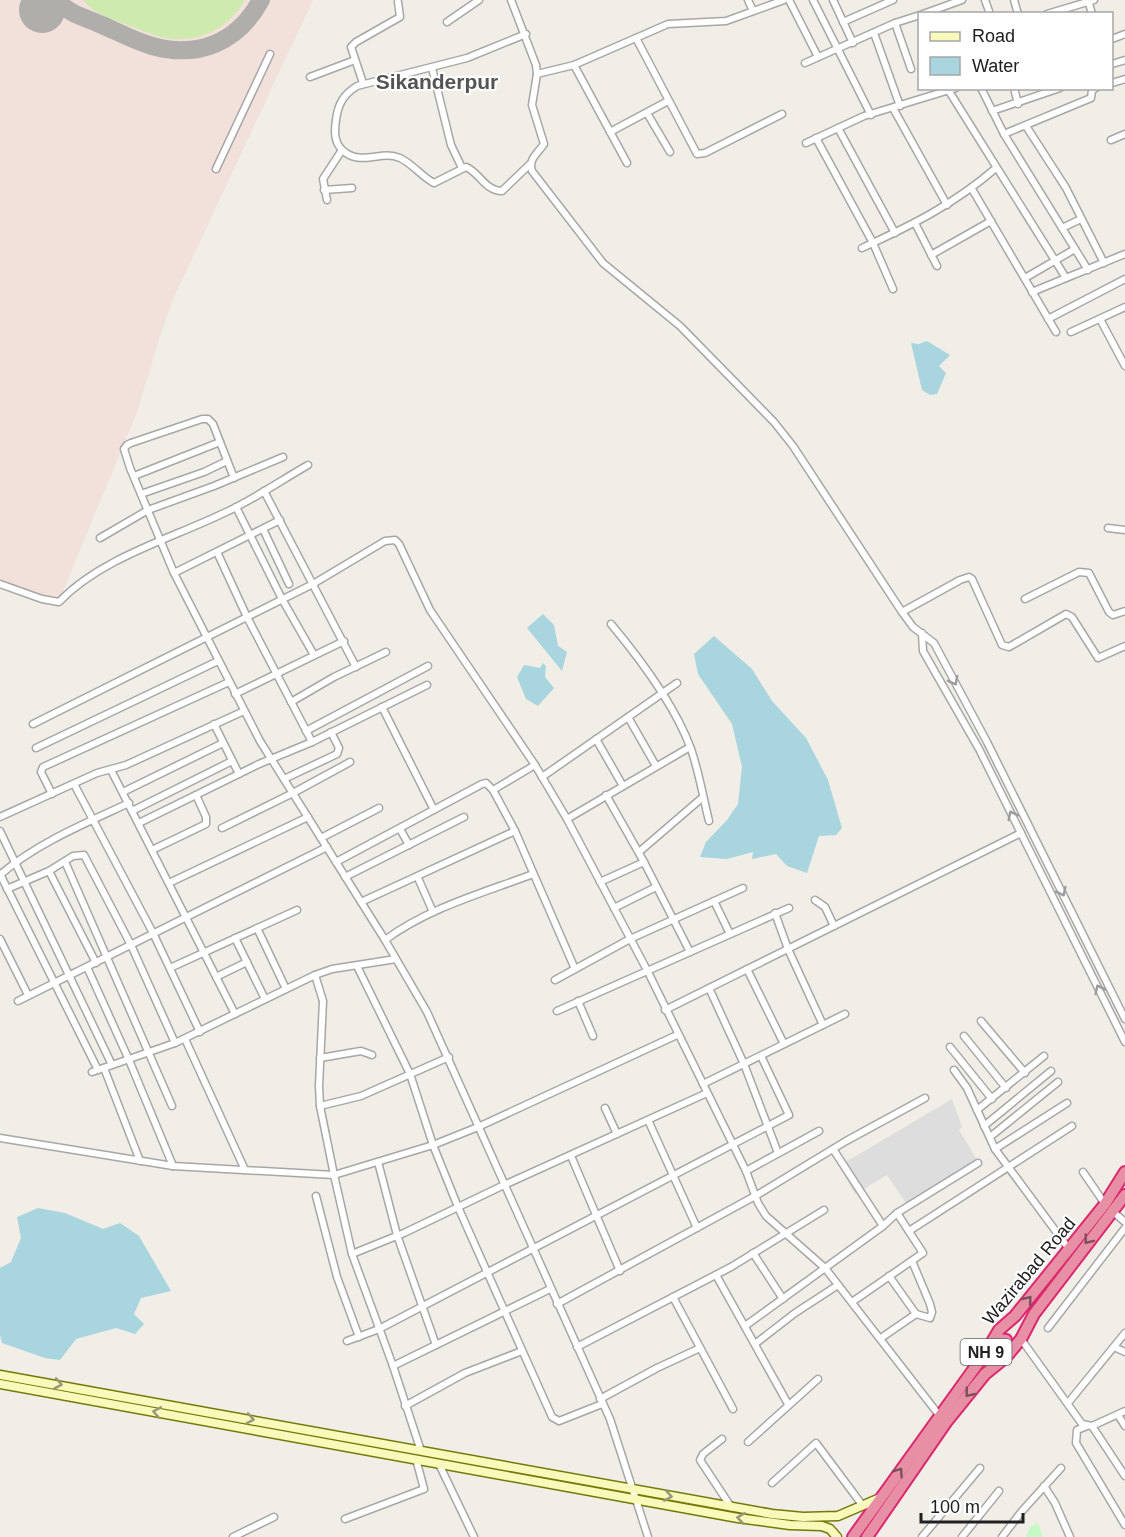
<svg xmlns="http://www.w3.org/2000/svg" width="1125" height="1537" viewBox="0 0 1125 1537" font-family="Arial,sans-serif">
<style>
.residential{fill:#dedddd}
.military{fill:#f2e0db}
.grass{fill:#cfeaae}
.park{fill:#c5fac7}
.water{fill:#a8d5de}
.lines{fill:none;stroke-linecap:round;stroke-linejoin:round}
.taxiway{stroke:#b0aeaa;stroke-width:18}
.runway{stroke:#b0aeaa;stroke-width:46}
.street-casing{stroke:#a7a7a7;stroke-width:9}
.secondary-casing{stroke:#737905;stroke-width:11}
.highway-casing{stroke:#db286f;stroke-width:14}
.street{stroke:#fff;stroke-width:6}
.secondary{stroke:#faf9bc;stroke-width:8}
.highway{stroke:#e790a5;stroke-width:10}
.oneway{stroke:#9b9b9b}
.oneway2{stroke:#7a525c}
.oneway3{stroke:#989776}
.labels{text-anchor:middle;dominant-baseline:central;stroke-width:4.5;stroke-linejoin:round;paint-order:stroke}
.shield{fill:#fff;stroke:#636363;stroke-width:1.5}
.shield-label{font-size:16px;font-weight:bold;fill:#202020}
.street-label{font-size:18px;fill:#202020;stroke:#fff}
.quarter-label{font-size:21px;font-weight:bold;fill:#535353;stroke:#fff}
</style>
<rect width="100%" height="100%" fill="#f1ede7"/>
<path class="residential" d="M952,1099L962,1127L959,1130L977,1160L908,1206L887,1175L855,1194L839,1166Z"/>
<path class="military" d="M0,0H313L174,297L160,336L137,412L57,606L0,582Z"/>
<path class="grass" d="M83,0H245C230,28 197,44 166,38C151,35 137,28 122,23C108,17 92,13 83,0Z"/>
<path class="park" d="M1038,1523L1043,1537H1026L1030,1527Z"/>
<g class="water">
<path d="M927,341L950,355L939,366L946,373L937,394L930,395L922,390L911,343L919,344Z"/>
<path d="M543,614L554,625L558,646L567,652L562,671L527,628Z"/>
<path d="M714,636L752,669L772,701L806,738L828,780L842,828L836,835L819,836L807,873L787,866L776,854L752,859L753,852L727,859L700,857L706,842L727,820L738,804L742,767L732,724L698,674L694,654Z"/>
<path d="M543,663L546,666L545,677L554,688L538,706L526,699L517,677L524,665L540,668Z"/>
<path d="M38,1208L65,1213L103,1229L120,1223L139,1236L171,1291L141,1298L134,1314L144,1324L135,1334L116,1328L76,1339L60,1360L45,1358L2,1343L0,1335V1268L11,1262L21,1238L17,1217Z"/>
</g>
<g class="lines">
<path class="taxiway" d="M58,0C65,13 89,19 102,25C118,32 135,41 152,46C199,59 238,42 261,0"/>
<path class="runway" d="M42,10L46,0"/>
<defs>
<g id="street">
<path d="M511,0L536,65L537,74L532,105L544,144C538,153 528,159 532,171L603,263L680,326L774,422L793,446L902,612L913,627L934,643L987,742L1125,1019"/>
<path d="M748,0L753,11"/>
<path d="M789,0L818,57"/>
<path d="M813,0L871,115"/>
<path d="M833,0L853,43"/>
<path d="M985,0L990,14"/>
<path d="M1014,0L1018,14"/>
<path d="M1088,0L1092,14"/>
<path d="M923,14L962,0"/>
<path d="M1047,14L1094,0"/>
<path d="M447,22L479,0"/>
<path d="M843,22L893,0"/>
<path d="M895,23L911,69"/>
<path d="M874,33L900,106"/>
<path d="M526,34L467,58L357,86C343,95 338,104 336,120C334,133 334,145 346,153C363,165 382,150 400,158C413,164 422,177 434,183L466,167C480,173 485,191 502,191L530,164"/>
<path d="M636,38L697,154L705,153L782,114"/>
<path d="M1112,39L1125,34"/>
<path d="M805,63L895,23L920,15"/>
<path d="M1112,64L1125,60"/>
<path d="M574,65L627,163"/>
<path d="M432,68L451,145L462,168"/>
<path d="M537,74L574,65L668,24L726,21L784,0"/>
<path d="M310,77L355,60"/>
<path d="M363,83L351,47L356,42L400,17L398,2"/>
<path d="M1112,83L1125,79"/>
<path d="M947,88L1066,278L1125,254"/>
<path d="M981,88L1004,134L1088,270"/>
<path d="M1014,88L1018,104"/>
<path d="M893,108L947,205"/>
<path d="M992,111L1060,88"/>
<path d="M647,113L670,152"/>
<path d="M1026,126L1066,188L1104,263"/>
<path d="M838,128L895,233"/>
<path d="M610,132L668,101"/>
<path d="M1004,134L1091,98L1092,90L1096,88"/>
<path d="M816,138L873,243L893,289"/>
<path d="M1111,140L1125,134"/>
<path d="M806,143L864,116L956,88"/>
<path d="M216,169L270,54"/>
<path d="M972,189L1056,332"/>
<path d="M324,190L352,188"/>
<path d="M327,200L323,179L342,150"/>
<path d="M915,223L937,266"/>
<path d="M1062,228L1081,219"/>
<path d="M862,248C912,225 953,205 996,168"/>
<path d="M931,255L991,221"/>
<path d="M1025,278L1075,249"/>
<path d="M1032,292L1066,278"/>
<path d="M1048,319L1125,279"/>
<path d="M1100,319L1125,366"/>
<path d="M1071,332L1125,307"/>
<path d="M134,476L220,442"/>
<path d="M234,478L213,424L208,419H202L131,443L127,445L124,449L130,468L174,573L260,741L385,940L427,1012L610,1419L648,1537"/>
<path d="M264,491L356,667"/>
<path d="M141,494L204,472L227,461"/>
<path d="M236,507L282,599L314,655"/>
<path d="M1108,528L1125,530"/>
<path d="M263,529L289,584"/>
<path d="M100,538L148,510L214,486L283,457"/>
<path d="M217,552L247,617L312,742"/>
<path d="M174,573L280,520"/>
<path d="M0,584L42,599L59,602C101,558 170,539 224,513C253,500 280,481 308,465"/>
<path d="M1025,599L1079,572L1089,573L1109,612L1113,615L1125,611"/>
<path d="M902,612L960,580L969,577L972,579L1002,645L1009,647L1066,614L1072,617L1098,658L1125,646"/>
<path d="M611,624C641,660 675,705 691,749C699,772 703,797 709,821"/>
<path d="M922,633L923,651L979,749L1125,1042"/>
<path d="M235,694L344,641"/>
<path d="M291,702L334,677L386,652"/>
<path d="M382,707L434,810"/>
<path d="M628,717L656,766"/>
<path d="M33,724L313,584L385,541L395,540L399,544L430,610L535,765L567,819L648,972L746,1171L758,1203L766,1216L825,1268L939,1415"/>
<path d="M214,724L239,774"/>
<path d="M306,731L428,666"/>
<path d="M596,739L623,786"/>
<path d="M36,748L218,661"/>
<path d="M111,770L235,1014"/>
<path d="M542,777L677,683"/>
<path d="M284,779L337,754L339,748L331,732"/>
<path d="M74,784L153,933L200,1032"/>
<path d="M493,790L535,765"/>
<path d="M123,792L223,743"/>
<path d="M52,794L41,772L43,767L229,682"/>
<path d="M606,795L644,862L690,952"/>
<path d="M132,811L232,761"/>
<path d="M0,817L97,773L126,765L244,711"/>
<path d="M567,819L690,747"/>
<path d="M139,823L259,764L312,742L427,685"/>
<path d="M222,828L293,793L350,762"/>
<path d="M400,829L409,845"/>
<path d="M0,831L112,1065"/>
<path d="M321,838L379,808"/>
<path d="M152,850L206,824V817L196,795"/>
<path d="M639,852L703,797"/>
<path d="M336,862L482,784L486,783L493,790L515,831L575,969"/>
<path d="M66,864L172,1106"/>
<path d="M49,871L96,963"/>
<path d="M0,874L98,1070"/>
<path d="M0,875C35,844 86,823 129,803"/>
<path d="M345,877L464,817"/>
<path d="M418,878L433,912"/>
<path d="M600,882L644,862"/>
<path d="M169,883L308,817"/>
<path d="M7,889L49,871L73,856L84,855L131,945L175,1043"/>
<path d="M815,900L825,907L834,926"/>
<path d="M714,901L730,934"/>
<path d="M361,902L515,831"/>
<path d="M614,908L656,887"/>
<path d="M775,913L788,949L823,1025"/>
<path d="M257,928L286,989"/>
<path d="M235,938L265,999"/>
<path d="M0,939L28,995"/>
<path d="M385,940C428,908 483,893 533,874"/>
<path d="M357,966L410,1074L433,1145L458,1207L552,1417L559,1421L602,1404"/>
<path d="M87,967L129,1060L173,1166"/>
<path d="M170,968L297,910"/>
<path d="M747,969L784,1044"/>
<path d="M315,975L323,1001L319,1086L320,1106L334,1175L352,1254L393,1366L421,1451"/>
<path d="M216,977L247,962"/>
<path d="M555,980L630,939L743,888"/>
<path d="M709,988L744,1064L778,1153"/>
<path d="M18,1001L327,847"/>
<path d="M578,1001L593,1036"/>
<path d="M665,1010L1021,833"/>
<path d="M557,1011L789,908"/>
<path d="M981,1021L1025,1073"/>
<path d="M964,1036L1006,1088"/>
<path d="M185,1039L245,1170"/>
<path d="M950,1047L992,1099"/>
<path d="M320,1058L361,1051L372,1055"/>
<path d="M104,1068L140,1161"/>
<path d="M954,1070L967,1088L995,1149L1069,1249"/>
<path d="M92,1072L175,1043L315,975L332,969L396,959"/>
<path d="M703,1084L845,1014"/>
<path d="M320,1106L361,1096L449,1057"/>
<path d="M605,1108L617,1134"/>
<path d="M977,1110L1044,1056"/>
<path d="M648,1120L697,1228"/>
<path d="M984,1126L1051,1071"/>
<path d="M990,1137L1058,1082"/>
<path d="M0,1138L173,1166L334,1175L433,1145L478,1127L677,1035"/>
<path d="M833,1149L883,1226"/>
<path d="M995,1149L1067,1103"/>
<path d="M571,1156L620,1271"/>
<path d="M378,1162L397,1235L436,1345"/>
<path d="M746,1171L819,1131"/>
<path d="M1083,1172L1105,1204"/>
<path d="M316,1196L337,1277L359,1337"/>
<path d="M1112,1211L1125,1222"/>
<path d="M909,1231L1072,1126"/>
<path d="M753,1253L783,1299"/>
<path d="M352,1254L404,1233L504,1185L707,1093"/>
<path d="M716,1275L788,1404"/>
<path d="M889,1276L916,1314L930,1318L932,1312L930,1304L912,1261"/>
<path d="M673,1297L733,1409"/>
<path d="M852,1302L923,1253L897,1213"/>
<path d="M557,1304L757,1195L846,1141L925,1098"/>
<path d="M745,1326L883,1226L897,1213L978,1163"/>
<path d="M1048,1328L1125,1228"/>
<path d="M881,1338L916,1314"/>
<path d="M1021,1339L1082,1424L1092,1426L1125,1411"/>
<path d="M347,1341L379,1329L789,1115L761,1056"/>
<path d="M755,1344L795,1313L838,1285"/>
<path d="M577,1347L731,1267L824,1210"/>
<path d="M1114,1347L1125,1352"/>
<path d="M393,1366L550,1289"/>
<path d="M600,1399L657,1368L700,1348"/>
<path d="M1068,1403L1125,1333"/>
<path d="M405,1406L465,1373L522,1351"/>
<path d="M1118,1415L1125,1426"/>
<path d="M1087,1426L1077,1430L1076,1443L1125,1525"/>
<path d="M1092,1426L1125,1476"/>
<path d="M722,1439L703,1454L700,1460L731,1507"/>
<path d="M748,1442L818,1379"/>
<path d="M439,1464L474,1537"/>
<path d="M772,1483L816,1443L863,1506"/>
<path d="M1044,1486L1055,1503L1070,1537"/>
<path d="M345,1519L424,1489L416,1459"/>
<path d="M233,1537L274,1517"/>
<path d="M922,1537L980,1468"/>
<path d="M962,1537L999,1491"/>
<path d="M1002,1537L1022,1511L1061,1468"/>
</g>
<g id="secondary">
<path d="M0,1375L772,1514L803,1517L838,1516L880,1498"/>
<path d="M0,1384L738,1518L790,1525L822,1526L830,1529L837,1537"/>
</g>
<g id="highway">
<path d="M990,1345L998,1339L1006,1340L1007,1345L1001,1356"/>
<path d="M853,1537L986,1352L999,1330L1015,1316L1069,1249L1105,1204L1125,1172"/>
<path d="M867,1537L947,1421L985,1374L1006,1357L1021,1339L1034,1314L1125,1195"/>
</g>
</defs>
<use href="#street" class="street-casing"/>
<use href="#secondary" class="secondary-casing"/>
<use href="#highway" class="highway-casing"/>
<use href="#street" class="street"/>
<use href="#secondary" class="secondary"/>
<use href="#highway" class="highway"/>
</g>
<defs><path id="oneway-chevron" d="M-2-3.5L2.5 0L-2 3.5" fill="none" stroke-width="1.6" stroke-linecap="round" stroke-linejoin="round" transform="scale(1.5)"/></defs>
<g class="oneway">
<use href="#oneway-chevron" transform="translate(954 681) rotate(62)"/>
<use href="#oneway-chevron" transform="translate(1012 815) rotate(-117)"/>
<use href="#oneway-chevron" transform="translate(1062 892) rotate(63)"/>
<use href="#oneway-chevron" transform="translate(1099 989) rotate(-116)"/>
</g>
<g class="oneway2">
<use href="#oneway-chevron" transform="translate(1088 1240) rotate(128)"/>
<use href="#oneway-chevron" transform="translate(1028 1300) rotate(-51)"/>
<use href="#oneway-chevron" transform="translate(969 1393) rotate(129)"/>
<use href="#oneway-chevron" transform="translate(899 1472) rotate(-55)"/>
</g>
<g class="oneway3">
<use href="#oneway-chevron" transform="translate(58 1384) rotate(10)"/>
<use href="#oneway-chevron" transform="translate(157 1412) rotate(-170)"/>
<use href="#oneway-chevron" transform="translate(250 1419) rotate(10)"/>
<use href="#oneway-chevron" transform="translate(668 1496) rotate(9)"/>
<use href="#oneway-chevron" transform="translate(741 1518) rotate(-171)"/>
</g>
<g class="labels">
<rect class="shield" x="960.5" y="1339" width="51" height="26" rx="4.5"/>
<g class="shield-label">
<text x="986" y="1352">NH 9</text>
</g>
<g class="street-label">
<text transform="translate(1029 1271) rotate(-50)">Wazirabad Road</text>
</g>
<g class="quarter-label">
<text x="437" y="81">Sikanderpur</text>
</g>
</g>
<rect x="918" y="12" width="195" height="78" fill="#ffffff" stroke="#a6a6a6" stroke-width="1.5"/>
<rect x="930" y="32" width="30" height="9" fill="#faf9bc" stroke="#a6a6a6" stroke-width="1.5"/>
<text x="972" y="42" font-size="18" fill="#202020">Road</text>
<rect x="930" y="57" width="30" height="18" fill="#a8d5de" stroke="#a6a6a6" stroke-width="1.5"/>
<text x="972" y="72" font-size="18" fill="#202020">Water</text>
<path d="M921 1513v9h102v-9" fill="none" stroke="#202020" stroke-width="3"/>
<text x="930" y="1513" font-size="18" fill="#202020" stroke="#ffffff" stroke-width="4.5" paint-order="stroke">100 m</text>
</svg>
